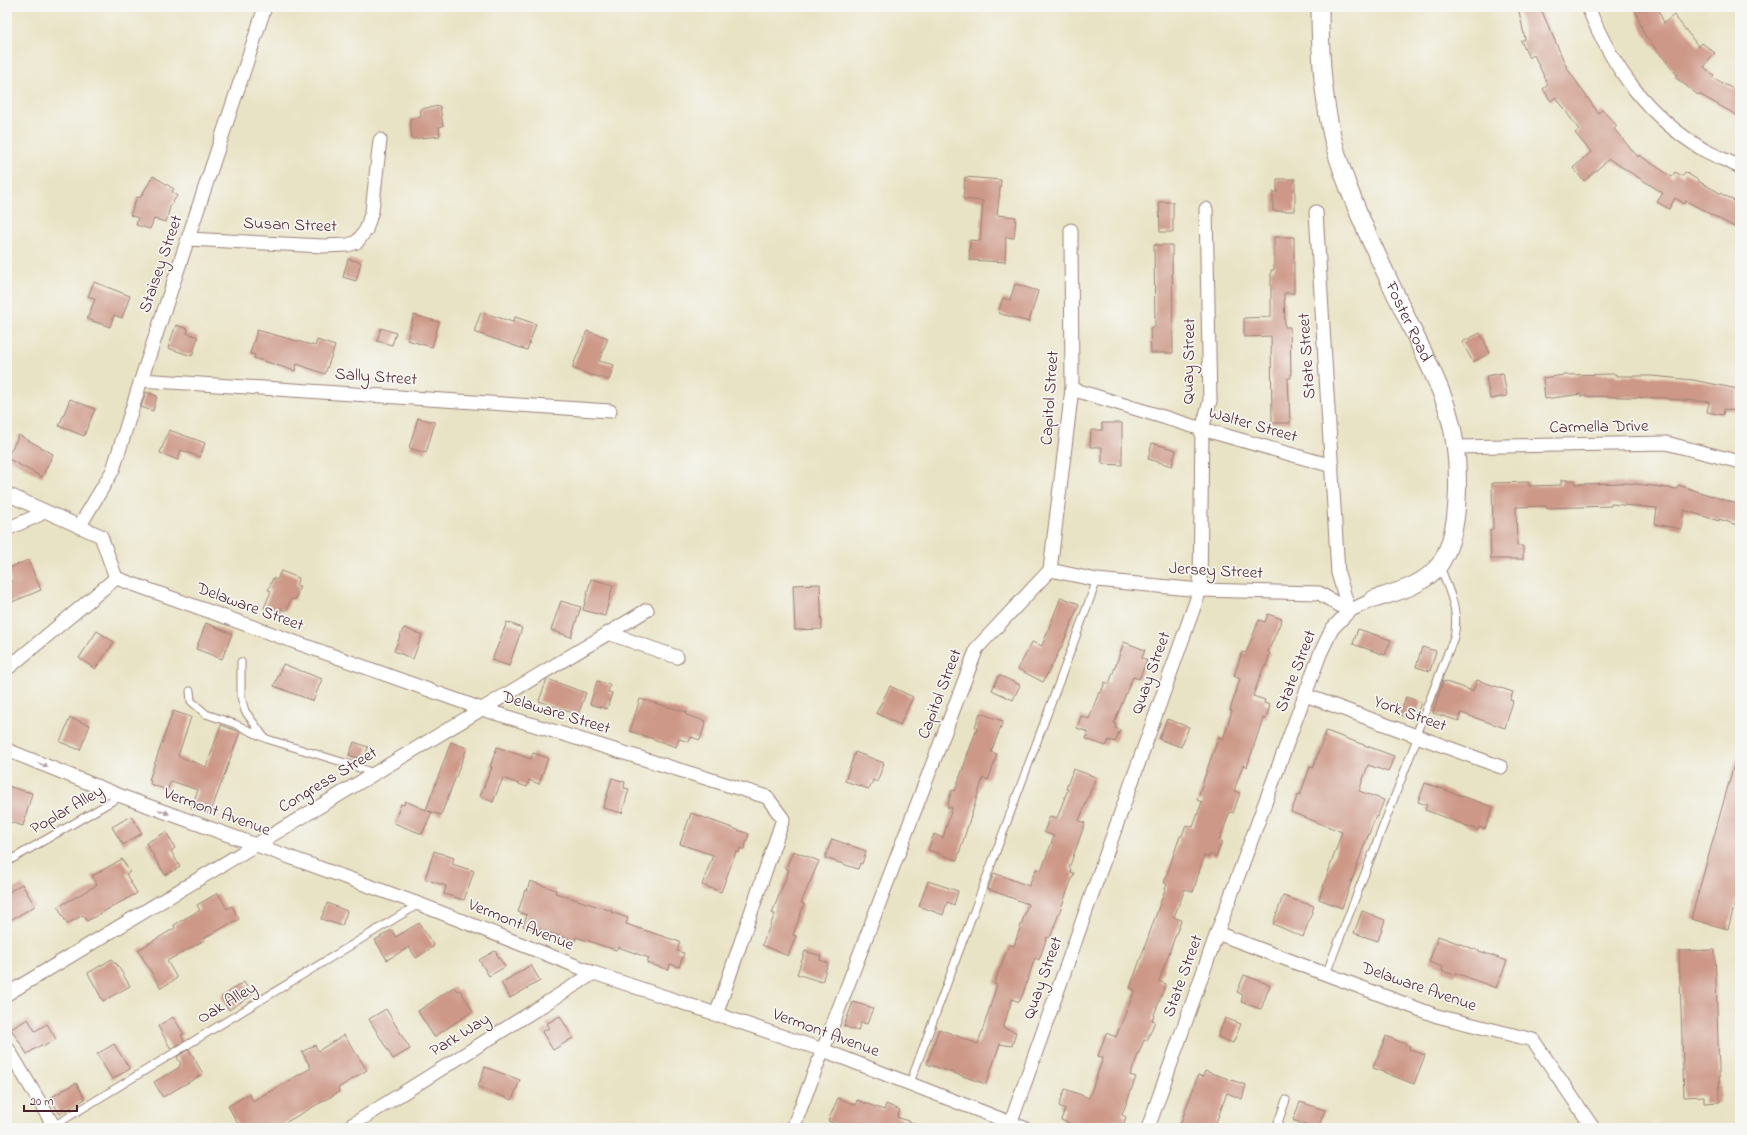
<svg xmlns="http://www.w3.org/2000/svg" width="1747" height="1135" viewBox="0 0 1747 1135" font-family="'Indie Flower',sans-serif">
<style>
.building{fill:#cd9887}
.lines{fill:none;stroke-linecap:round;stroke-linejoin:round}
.service-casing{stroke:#9a8178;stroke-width:9}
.minor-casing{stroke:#9a8178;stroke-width:15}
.tertiary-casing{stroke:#9a8178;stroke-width:19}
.service{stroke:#fff;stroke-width:7}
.minor{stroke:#fff;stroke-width:13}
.tertiary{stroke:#fff;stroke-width:17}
.oneway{fill:#ae9aa0}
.labels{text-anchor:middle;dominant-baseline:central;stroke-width:3.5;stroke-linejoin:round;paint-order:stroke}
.street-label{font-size:17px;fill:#4a1f2b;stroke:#f6f6f2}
</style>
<rect width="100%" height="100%" fill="#f6f6f2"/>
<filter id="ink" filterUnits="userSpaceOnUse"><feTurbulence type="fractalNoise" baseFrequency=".025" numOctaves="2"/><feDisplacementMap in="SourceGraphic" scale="8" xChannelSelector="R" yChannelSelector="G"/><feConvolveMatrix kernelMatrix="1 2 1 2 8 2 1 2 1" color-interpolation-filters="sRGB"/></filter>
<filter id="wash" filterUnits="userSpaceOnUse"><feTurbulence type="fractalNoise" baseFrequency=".012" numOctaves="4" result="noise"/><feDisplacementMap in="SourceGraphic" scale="16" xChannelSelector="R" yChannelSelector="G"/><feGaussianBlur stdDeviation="0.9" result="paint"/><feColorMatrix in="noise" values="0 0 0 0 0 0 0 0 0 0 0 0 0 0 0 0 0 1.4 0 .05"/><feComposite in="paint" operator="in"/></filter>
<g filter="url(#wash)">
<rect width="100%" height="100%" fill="#e9e3c5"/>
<g id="blocks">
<g class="building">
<path d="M1518,7H1540L1567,68L1598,113L1602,110L1617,126L1614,129L1638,157L1639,155L1672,177L1675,172L1683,176L1685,172L1698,180V181L1740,204V230L1686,201L1685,204L1675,198L1669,209L1657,202L1663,193L1609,159L1584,181L1573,168L1591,152L1575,133L1579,130L1556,97L1551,101L1543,89L1548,85L1534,55L1529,58L1521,41L1525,39Z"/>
<path d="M1634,7H1657L1664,23L1674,15L1699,47L1702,43L1715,53L1704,67L1714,75L1712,77L1740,93V117L1699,94L1698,95L1675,77L1677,75L1644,34Z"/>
<path d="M440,106L443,126L439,127L440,136L412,139L410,119L421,117L420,109Z"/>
<path d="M153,176L174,189L172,192L177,196L170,206L166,222L154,219L150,229L136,225L138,218L130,215L137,197L140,198Z"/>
<path d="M965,177L1001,180L997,215L1016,217L1014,238L1006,237L1005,262L969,260L970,240L980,241L983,201L963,199Z"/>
<path d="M1277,179H1295V211H1273V192H1277Z"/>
<path d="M1159,202H1173V232H1160Z"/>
<path d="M1274,237H1294V293H1284L1285,327H1290L1291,378H1288L1290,423H1272L1271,336L1244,337V318L1271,317V270H1274Z"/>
<path d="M1154,245H1172L1173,353H1151L1150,328L1155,327Z"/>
<path d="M348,259L361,262L356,281L343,277Z"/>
<path d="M94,282L130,296L122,318L114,315L110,327L87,319L95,299L88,296Z"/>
<path d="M1015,284L1038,291L1029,322L998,313L1003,298L1010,300Z"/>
<path d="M481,312L513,322L515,317L536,324L527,350L474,332Z"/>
<path d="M414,315L439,322L432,347L407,340Z"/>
<path d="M176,325L188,329L187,333L198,337L192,356L168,348Z"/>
<path d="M381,328L396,333L392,345L377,341Z"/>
<path d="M257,330L315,346L317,340L335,346L325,374L297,364L295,371L254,358L255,355L250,354Z"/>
<path d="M587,331L608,338L599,361L614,365L609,380L593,375V376L572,368Z"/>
<path d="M1480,333L1490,353L1473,362L1462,342Z"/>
<path d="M1503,373L1507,396L1490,399L1486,376Z"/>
<path d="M1616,374V376H1652L1693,380L1738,389L1734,411L1724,409L1723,415L1707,412L1709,402L1667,399V398L1581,396V394L1545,399L1543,378L1564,375Z"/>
<path d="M146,392L157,396L153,411L141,407Z"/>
<path d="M70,399L95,409L84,436L59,426Z"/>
<path d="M418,418L435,422L426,453L409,448Z"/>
<path d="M1102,423H1122V465L1102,464V447H1090L1091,430H1102Z"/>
<path d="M169,430L205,443L200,457L181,450L178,460L160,453Z"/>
<path d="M19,435L53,454L42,477L7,458Z"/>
<path d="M1152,443L1176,450L1172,466L1148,459Z"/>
<path d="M1561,480H1575V484L1628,483L1677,489L1678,485L1740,505V526L1719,519V521L1684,510L1681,529L1655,524L1657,508L1611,504V506L1546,508V506L1516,507L1517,546H1523V559H1491L1490,530L1493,529L1492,483L1529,482V486L1561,485Z"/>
<path d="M28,560L41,590L7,604V584L11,582L7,569Z"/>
<path d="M281,571L299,578L296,585L300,586L295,600L291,599L286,611L281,608L279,614L264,608L271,591L268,590L273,578L277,580Z"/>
<path d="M591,579L613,585L605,616L583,610Z"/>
<path d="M820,584L822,629L795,630L793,585Z"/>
<path d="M1061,597L1079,604L1062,646L1043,682L1018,669L1032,642L1042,646Z"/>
<path d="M561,601L581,607L571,637L551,630Z"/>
<path d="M1268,614L1282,619L1268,652L1270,653L1266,666H1264L1253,696L1265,700L1264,703L1270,705L1266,719L1263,718L1247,767L1243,765L1234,791L1240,793L1233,813L1230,812L1219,841H1222L1216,857L1210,854L1209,857L1204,856L1193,892L1185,889L1174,917L1181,920L1159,981L1166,984L1152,1020L1155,1021L1147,1041L1144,1040L1130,1075L1136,1077L1122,1115L1126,1117L1122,1128H1082L1061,1120L1065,1109L1059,1106L1065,1089L1089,1098L1103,1058L1098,1056L1106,1033L1116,1037L1135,990L1130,988L1167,884L1164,883L1180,836H1182L1186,825L1193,827L1202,802L1197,800L1210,761L1219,737L1223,739L1232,711L1230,710L1240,679L1234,676L1242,652L1246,653L1259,620L1265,622Z"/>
<path d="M507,622L522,628L509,666L492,660Z"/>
<path d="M206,623L232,634L222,659L196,649Z"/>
<path d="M405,628L422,635L413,659L394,651L403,629Z"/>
<path d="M1358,629L1391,640L1385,655L1353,644Z"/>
<path d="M97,631L114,642L95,669L79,658Z"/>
<path d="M1124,642L1145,650L1142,658L1147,660L1139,679L1133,677L1131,681L1114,723L1116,724L1115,728L1120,730L1115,742L1109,740L1106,746L1086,739L1088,732L1077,728L1081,716L1089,719L1099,692L1101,693L1105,682L1109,684Z"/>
<path d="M1422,647L1436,651L1430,671L1416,667Z"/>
<path d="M283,664L322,679L313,701L274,686Z"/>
<path d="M999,675L1020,685L1013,700L992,690Z"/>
<path d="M547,679L586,693L578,715L539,701Z"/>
<path d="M1477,680L1513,692L1510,700L1513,701L1505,728L1461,713L1459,721L1433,713L1443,681L1473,691Z"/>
<path d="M597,681L610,685L608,692L612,693L607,709L590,704Z"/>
<path d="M890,686L913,697L900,725L876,713Z"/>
<path d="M1406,697L1421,702L1415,720L1400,715Z"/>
<path d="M640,699L687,712L686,715L706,721L700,740L691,737L689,742L679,739L676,747L630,731Z"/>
<path d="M173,711L191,717L178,756L206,767L221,725L240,732L210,814L191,808L198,790L171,781L167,790L150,784L151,780H149Z"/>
<path d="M980,713L1003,721L991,752L997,754L994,764L988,780L983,778L957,860L928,850L934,834L943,838L952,808L947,807L952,790L955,791L977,728L975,727Z"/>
<path d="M70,718L90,725L80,750L60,742Z"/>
<path d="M1167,719L1189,727L1181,747L1159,739Z"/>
<path d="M1326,731L1394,756L1388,772L1368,765L1359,791L1384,800L1377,817L1376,816L1362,851L1342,908L1319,899L1342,832L1291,812L1298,794L1300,795L1310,767L1313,768Z"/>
<path d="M354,742L368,747L364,760L349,755Z"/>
<path d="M451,742L467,748L441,815L428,811L432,812L422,834L394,823L401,804L404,805L405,801L426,810Z"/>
<path d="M497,747L531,759L533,753L548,758L539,784L529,780L527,787L503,778L493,802L480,796L492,767H490Z"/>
<path d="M855,752L884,763L877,782L873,780L869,789L845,781Z"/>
<path d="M1736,757H1740V885L1728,929L1691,919Z"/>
<path d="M1073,769L1096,777L1079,821L1085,823L1069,868L1071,869L1070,872L1074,873L1050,938L1047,937L1039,960L1035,958L1022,996L1019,1002L1012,999L1003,1028L1016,1032L1012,1046L1000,1044L986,1084L927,1064L939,1029L978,1044L997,985L994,984L1009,945L1014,946L1028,904L988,889L994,873L1029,886L1036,869L1041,871L1054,836L1044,832L1050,816L1057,818L1068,789H1066Z"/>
<path d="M612,778L625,782L624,788L629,789L622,813L603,808Z"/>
<path d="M1425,783L1493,807L1485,829L1479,827L1478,830L1425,810L1427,805L1418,802Z"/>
<path d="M7,786L32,793L23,826L7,821Z"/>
<path d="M691,813L749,834L744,850L740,848L739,853L736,852L721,892L702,885L713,855L680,844Z"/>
<path d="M131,816L142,833L123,845L112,827Z"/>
<path d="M166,832L175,848L171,851L180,867L165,875L146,843Z"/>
<path d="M832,839L866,851L862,864L860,863L858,869L825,858Z"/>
<path d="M434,851L454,858L452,864L474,871L464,900L444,894L446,886L425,879Z"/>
<path d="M793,851L819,861L801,903L804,904L793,935L796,936L788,956L762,945L775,914L772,913L789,870L786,868Z"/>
<path d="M122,859L130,872L126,874L137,893L87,921L83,915L67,924L58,907L97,885L92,876Z"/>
<path d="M530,881L556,890L555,893L612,911L611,912L628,918L626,924L680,942L677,951L684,953L679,967L670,964L669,970L647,963L649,958L618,947L616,950L576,937L575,941L538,929L537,931L523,926L527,915L518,912L525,890L527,891Z"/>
<path d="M928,881L958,891L954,905L947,902L943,915L919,906Z"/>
<path d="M22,884L35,906L7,922V893Z"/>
<path d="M218,893L227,909L232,906L239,919L204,938L205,940L167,961L177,978L161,988L138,950L175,928L174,925L200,910L197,905Z"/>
<path d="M1283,896L1314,906L1303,937L1273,924Z"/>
<path d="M327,903L347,911L342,926L321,919Z"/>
<path d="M1362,911L1385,920L1378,941L1354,933Z"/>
<path d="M419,923L434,946L416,958L409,947L387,960L375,940L392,930L396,937Z"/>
<path d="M1438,936L1507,961L1496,988L1456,973L1455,975L1442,971L1443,967L1429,962Z"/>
<path d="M1715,950L1720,1102L1704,1103V1096L1684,1097L1679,951Z"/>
<path d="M495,951L505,967L489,976L479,960Z"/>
<path d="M805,951L821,956L820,960L828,963L822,982L797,974Z"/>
<path d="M112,959L115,964L116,963L130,986L103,1001L88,973Z"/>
<path d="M531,965L540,981L510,998L501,983Z"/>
<path d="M1244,975L1270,985L1261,1009L1241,1002L1243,995L1237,992Z"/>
<path d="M244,982L252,995L229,1010L221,997Z"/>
<path d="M454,987L457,991L460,990L473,1011L434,1037L418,1011Z"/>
<path d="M853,1002L873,1008L867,1024L861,1022L858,1031L844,1026Z"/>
<path d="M386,1009L410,1049L393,1059L369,1019Z"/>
<path d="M560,1016L573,1038L553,1050L542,1032L549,1028L546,1024Z"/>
<path d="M173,1017L184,1034L181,1035L184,1041L171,1049L158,1026Z"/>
<path d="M1225,1018L1241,1024L1233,1043L1218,1037Z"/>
<path d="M28,1019L35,1031L47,1024L56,1039L43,1047L41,1045L27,1054L11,1029Z"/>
<path d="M344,1035L367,1070L338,1088L339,1092L276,1128H240L228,1106L249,1094L253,1101L311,1068L302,1052L315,1045L318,1051Z"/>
<path d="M1386,1036L1410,1046L1409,1049L1425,1055L1414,1084L1373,1068Z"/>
<path d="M114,1044L130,1069L112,1079L97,1054Z"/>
<path d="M189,1049L203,1074L163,1097L154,1082L180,1067L179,1065L181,1064L177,1057Z"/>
<path d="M485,1067L520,1080L512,1100L478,1087Z"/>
<path d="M1205,1071L1246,1085L1242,1099L1227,1093L1214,1128H1179L1198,1075L1203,1077Z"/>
<path d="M76,1083L85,1099L60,1114L50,1098Z"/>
<path d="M838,1098L856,1105L857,1100L884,1110L886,1104L900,1110L897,1117L922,1126V1128H837L838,1125L828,1121Z"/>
<path d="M1300,1102L1325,1110L1318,1128H1313L1293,1120Z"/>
</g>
</g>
</g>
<g filter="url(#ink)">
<use href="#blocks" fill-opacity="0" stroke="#9a8178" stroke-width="1"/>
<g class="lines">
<defs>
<g id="service">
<path d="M241,662V697L245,711L264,737"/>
<path d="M190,691L191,701L206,714L235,724L267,739L342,762L374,773"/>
<path d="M1416,735L1454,637C1460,610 1449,592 1440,566"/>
<path d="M7,862L121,796"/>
<path d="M1326,974L1418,736"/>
<path d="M910,1083L1097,580"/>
<path d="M52,1127L419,904"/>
<path d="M1276,1128L1286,1100"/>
</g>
<g id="minor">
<path d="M1588,7C1612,67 1647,116 1704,150C1715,156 1728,161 1740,167"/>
<path d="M1316,212L1338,573L1349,611"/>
<path d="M188,239L323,246L348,245L357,242L366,230L372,211L380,140"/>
<path d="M141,380L610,411"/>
<path d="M1072,389L1202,429L1332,466"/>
<path d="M1456,447L1666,443L1740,462"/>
<path d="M7,494L101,536L116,578"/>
<path d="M79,527L113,470L141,380L265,7"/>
<path d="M7,529L39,515L42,510"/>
<path d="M1050,570L1097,580L1200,590L1319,593L1349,611"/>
<path d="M116,578L482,709L767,797L783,819L716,1015"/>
<path d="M608,633L677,657"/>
<path d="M7,669L116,578"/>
<path d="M1305,695L1501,767"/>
<path d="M7,750L121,796L419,904L594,973L823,1050L1024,1128"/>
<path d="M1217,933L1437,1016L1533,1040L1593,1128"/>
<path d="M7,994L647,610"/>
<path d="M7,1047L55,1128"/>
<path d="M1011,1122L1200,590L1202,429L1210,401L1206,209"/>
<path d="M347,1128L594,973"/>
<path d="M793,1128L977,648L1050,570L1072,389L1071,230"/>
<path d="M1148,1128L1217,933L1320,654L1332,629L1349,611L1374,599"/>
</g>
<g id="tertiary">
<path id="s1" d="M1320,7C1320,58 1323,109 1338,158C1357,217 1386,273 1412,329C1425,356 1439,383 1448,411C1460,451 1464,528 1440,564C1425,585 1397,592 1374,599"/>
</g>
</defs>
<use href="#service" class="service-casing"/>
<use href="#minor" class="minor-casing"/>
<use href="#tertiary" class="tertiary-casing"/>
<use href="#service" class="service"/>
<use href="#minor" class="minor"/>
<use href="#tertiary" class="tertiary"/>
</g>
<defs><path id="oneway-solid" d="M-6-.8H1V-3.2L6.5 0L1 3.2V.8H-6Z"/></defs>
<g class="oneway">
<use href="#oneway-solid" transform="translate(43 765) rotate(22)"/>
<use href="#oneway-solid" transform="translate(164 812) rotate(20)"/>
</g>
</g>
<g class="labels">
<g class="street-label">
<text transform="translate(290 225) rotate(2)">Susan Street</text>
<text transform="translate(161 264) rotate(-71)">Staisey Street</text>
<text stroke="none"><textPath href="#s1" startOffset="331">Foster Road</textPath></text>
<text transform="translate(1307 356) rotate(-94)">State Street</text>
<text transform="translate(1189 361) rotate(-89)">Quay Street</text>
<text transform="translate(376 377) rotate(4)">Sally Street</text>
<text transform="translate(1050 398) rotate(-86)">Capitol Street</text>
<text transform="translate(1253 425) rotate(16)">Walter Street</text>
<text transform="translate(1599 427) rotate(-1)">Carmella Drive</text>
<text transform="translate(1216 571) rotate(3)">Jersey Street</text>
<text transform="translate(250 607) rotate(20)">Delaware Street</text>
<text transform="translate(1296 671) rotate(-69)">State Street</text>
<text transform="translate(1151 673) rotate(-70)">Quay Street</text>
<text transform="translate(940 694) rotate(-69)">Capitol Street</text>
<text transform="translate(556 713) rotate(17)">Delaware Street</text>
<text transform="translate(1410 714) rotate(20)">York Street</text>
<text transform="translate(328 780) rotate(-31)">Congress Street</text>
<text transform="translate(67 810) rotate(-30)">Poplar Alley</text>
<text transform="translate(217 812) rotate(20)">Vermont Avenue</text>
<text transform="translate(521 925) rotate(22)">Vermont Avenue</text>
<text transform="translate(1183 976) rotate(-70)">State Street</text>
<text transform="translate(1043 978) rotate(-70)">Quay Street</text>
<text transform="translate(1419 987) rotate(19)">Delaware Avenue</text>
<text transform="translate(227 1003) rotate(-31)">Oak Alley</text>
<text transform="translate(826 1033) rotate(20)">Vermont Avenue</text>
<text transform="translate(460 1035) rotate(-32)">Park Way</text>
</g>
</g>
<rect width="1747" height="1135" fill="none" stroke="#f6f6f2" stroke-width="24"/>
<path d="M24 1105v6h53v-6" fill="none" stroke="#4a1f2b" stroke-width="2"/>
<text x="30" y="1105" font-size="12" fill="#4a1f2b" stroke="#f6f6f2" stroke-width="3" paint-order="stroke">20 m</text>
</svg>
